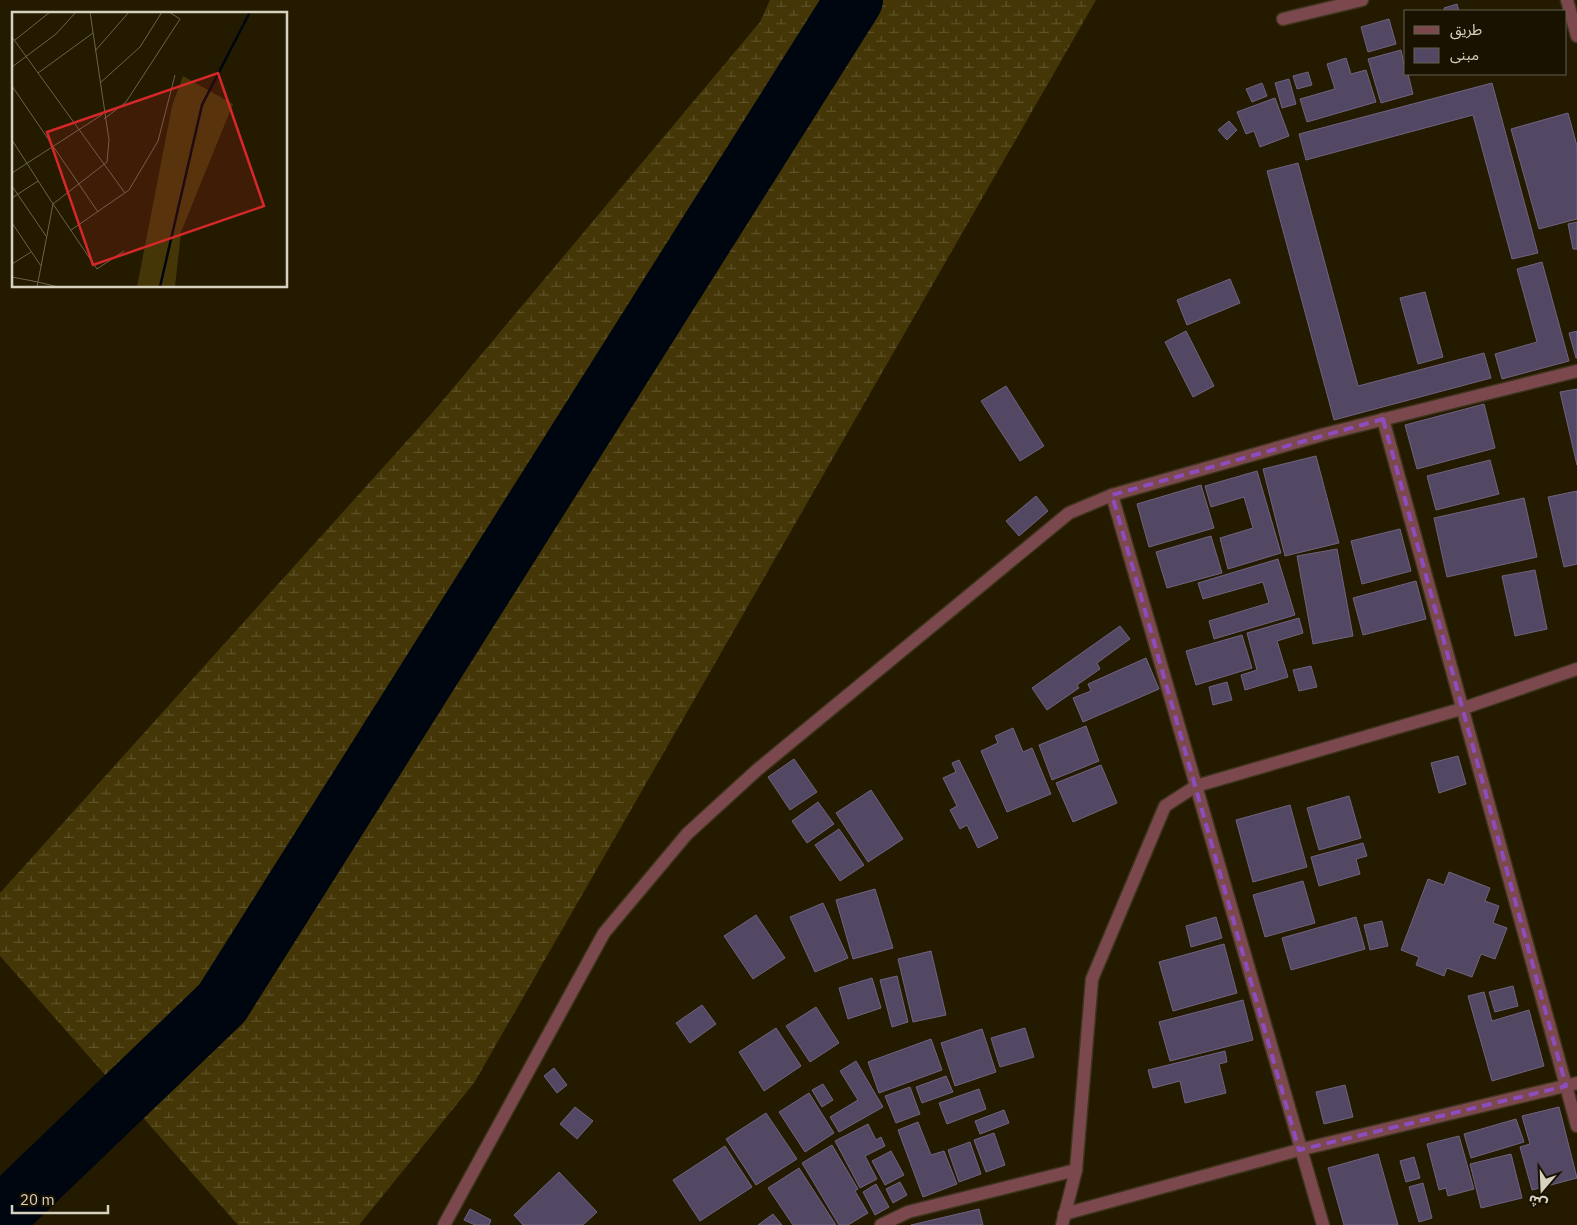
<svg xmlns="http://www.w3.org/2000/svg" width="1577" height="1225" viewBox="0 0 1577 1225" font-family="'IBM Plex Sans','Noto Sans Arabic',sans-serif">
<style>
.wetland{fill:url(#wetland-marsh)}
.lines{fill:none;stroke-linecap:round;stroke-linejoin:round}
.river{stroke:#000610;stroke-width:58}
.building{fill:#534864;stroke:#6f6380}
.minor-casing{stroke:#3d341b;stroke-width:15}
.minor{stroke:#7b484e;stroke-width:12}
.marked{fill:none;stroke:#8d4dbf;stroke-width:4;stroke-dasharray:10 6;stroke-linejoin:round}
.inset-river{fill:none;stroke:#000610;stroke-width:2.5}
.inset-road{fill:none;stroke:#6c634d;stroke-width:1}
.view{fill:#d62828;fill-opacity:0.15;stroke:#d62828;stroke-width:2.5}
.inset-edge{fill:none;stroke:#d7d1c0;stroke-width:2.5}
</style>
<defs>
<pattern id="wetland-marsh" width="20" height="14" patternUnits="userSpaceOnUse" patternTransform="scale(1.25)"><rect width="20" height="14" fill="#443607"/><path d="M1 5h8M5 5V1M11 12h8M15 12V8" fill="none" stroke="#5e5229"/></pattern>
</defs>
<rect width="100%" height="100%" fill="#241a00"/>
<path class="wetland" d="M770,0H1096L474,1083L359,1225H238L0,956V893L433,412L760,22Z"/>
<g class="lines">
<path class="river" d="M0,1216L222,1003L854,0"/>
</g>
<g class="building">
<path d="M1457,4L1459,11H1445L1444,8Z"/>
<path d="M1389,19L1396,44L1368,52L1361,27Z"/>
<path d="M1401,50L1406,74H1408L1413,94L1381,103L1368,59Z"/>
<path d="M1346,58L1351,74L1366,70L1376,102L1307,122L1300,99L1335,89L1327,64Z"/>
<path d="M1308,72L1312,85L1297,89L1293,76Z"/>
<path d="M1289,79L1296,104L1282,108L1275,83Z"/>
<path d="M1262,83L1267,96L1252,102L1246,89Z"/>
<path d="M1492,83L1538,253L1512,259L1473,115L1306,160L1299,134Z"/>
<path d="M1275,98L1289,136L1260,147L1254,131L1246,134L1237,112Z"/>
<path d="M1568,113L1577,146V219L1539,229L1511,129Z"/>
<path d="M1229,121L1237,130L1227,140L1218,130Z"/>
<path d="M1298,163L1358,386L1484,353L1491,378L1334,420L1267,171Z"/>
<path d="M1577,222V249H1573L1568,224Z"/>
<path d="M1542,262L1569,361L1502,379L1495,354L1537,342L1517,269Z"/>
<path d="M1230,279L1240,303L1187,325L1177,300Z"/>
<path d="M1425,292L1443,357L1418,364L1400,298Z"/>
<path d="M1186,331L1214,386L1193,397L1165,342Z"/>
<path d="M1577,331V358H1576L1569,333Z"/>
<path d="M1006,386L1044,446L1020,461L981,401Z"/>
<path d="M1577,389V465L1560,392Z"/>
<path d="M1484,404L1495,448L1417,469L1405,425Z"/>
<path d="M1316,456L1339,543L1285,556L1263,469Z"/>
<path d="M1490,460L1499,494L1436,510L1427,476Z"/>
<path d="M1257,471L1281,553L1228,569L1220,538L1253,528L1244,497L1211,507L1205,486Z"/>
<path d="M1201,485L1214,528L1149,547L1137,504Z"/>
<path d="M1577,491V564L1564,567L1548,497Z"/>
<path d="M1036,496L1048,511L1019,536L1006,521Z"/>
<path d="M1524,498L1537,557L1447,577L1434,518Z"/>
<path d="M1400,529L1411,571L1362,584L1351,541Z"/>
<path d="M1211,536L1222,573L1167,588L1156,552Z"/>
<path d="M1337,549L1353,636L1313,644L1297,556Z"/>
<path d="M1278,559L1295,615L1214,639L1209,621L1269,603L1263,582L1203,599L1198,583Z"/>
<path d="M1535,570L1547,629L1515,636L1502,576Z"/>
<path d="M1416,581L1426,619L1363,635L1353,598Z"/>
<path d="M1299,618L1303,633L1277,641L1288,677L1245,690L1241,675L1257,670L1247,633Z"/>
<path d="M1120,626L1130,639L1097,663L1100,669L1077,685L1079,688L1047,710L1032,688Z"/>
<path d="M1242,635L1252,668L1196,685L1186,651Z"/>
<path d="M1146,658L1159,689L1083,722L1073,698L1091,691L1088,684Z"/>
<path d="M1311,666L1317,687L1299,691L1293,670Z"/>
<path d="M1227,682L1232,700L1213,705L1209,687Z"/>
<path d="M1086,726L1099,761L1052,780L1039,745Z"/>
<path d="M1013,728L1023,752L1032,748L1051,794L1007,812L981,751L998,743L995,736Z"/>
<path d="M1458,756L1466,784L1439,793L1431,763Z"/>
<path d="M794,759L817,792L790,810L768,777Z"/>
<path d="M959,760L998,838L978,848L967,825L960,829L950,810L957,806L943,778L956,772L952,763Z"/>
<path d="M1101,765L1117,803L1073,822L1056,783Z"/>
<path d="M871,790L903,839L868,862L836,813Z"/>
<path d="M1349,796L1361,838L1319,850L1307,808Z"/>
<path d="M818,802L834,824L807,843L792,821Z"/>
<path d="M1290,805L1307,867L1253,882L1236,820Z"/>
<path d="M839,829L864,865L840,881L815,845Z"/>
<path d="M1363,843L1367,856L1356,859L1360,874L1319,886L1311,857Z"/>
<path d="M1449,872L1490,888L1485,901L1499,906L1493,923L1507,928L1495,959L1481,954L1472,977L1447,968L1444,976L1416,965L1419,957L1401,950L1428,879L1444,885Z"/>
<path d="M1303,881L1315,923L1265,937L1253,895Z"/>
<path d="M875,889L893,948L853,959L836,900Z"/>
<path d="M823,903L848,958L815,972L790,917Z"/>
<path d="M756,915L785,958L753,979L724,936Z"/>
<path d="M1216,917L1222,938L1191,947L1186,926Z"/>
<path d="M1356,917L1365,949L1291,970L1282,938Z"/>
<path d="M1382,921L1388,946L1370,950L1364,925Z"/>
<path d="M1224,944L1237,993L1173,1011L1159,962Z"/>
<path d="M931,951L946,1015L913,1022L898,959Z"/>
<path d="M897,976L908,1022L892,1027L880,980Z"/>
<path d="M872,978L881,1008L848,1019L839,988Z"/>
<path d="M1513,986L1518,1006L1495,1012L1489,992Z"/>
<path d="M1484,992L1492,1021L1529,1010L1544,1066L1492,1081L1468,996Z"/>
<path d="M1243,1000L1253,1040L1170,1061L1159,1022Z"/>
<path d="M702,1005L716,1024L690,1043L676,1023Z"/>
<path d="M816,1007L839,1043L810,1062L786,1026Z"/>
<path d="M776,1028L801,1066L764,1091L739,1052Z"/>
<path d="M1025,1028L1034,1057L1000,1067L991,1038Z"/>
<path d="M982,1029L996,1072L955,1086L941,1043Z"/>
<path d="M931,1039L942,1070L879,1093L868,1062Z"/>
<path d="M1225,1051L1227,1062L1219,1064L1226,1093L1185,1103L1180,1081L1153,1088L1148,1070Z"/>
<path d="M856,1061L883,1107L839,1132L830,1117L858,1100L840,1071Z"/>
<path d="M554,1068L567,1085L557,1093L544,1076Z"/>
<path d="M946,1076L953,1092L922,1103L916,1087Z"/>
<path d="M823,1084L833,1100L822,1107L812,1090Z"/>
<path d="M1345,1085L1353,1117L1324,1124L1316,1092Z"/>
<path d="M910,1087L920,1114L896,1123L885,1096Z"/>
<path d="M979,1089L986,1109L947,1124L939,1103Z"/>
<path d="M809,1093L834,1133L805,1152L779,1112Z"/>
<path d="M575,1107L593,1121L577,1139L560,1124Z"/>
<path d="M1559,1107L1577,1178L1532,1190L1520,1147L1530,1144L1522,1116Z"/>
<path d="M1004,1110L1009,1123L980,1134L975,1121Z"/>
<path d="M766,1113L797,1159L756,1185L726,1139Z"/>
<path d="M1516,1119L1524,1142L1471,1158L1464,1134Z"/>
<path d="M918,1122L931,1155L944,1151L957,1184L923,1197L898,1130Z"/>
<path d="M868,1124L876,1140L881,1137L885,1146L865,1156L877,1179L860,1188L835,1141Z"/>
<path d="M994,1133L1005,1165L986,1172L974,1140Z"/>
<path d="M1459,1136L1474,1189L1448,1196L1446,1188L1439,1190L1427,1144Z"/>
<path d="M970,1142L981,1174L959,1182L948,1150Z"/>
<path d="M832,1145L858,1189L855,1191L868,1213L848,1225H839L802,1163Z"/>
<path d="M725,1146L752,1187L700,1221L673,1180Z"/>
<path d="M891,1151L904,1175L885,1185L872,1161Z"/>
<path d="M1378,1154L1398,1225H1344L1328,1168Z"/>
<path d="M1511,1154L1522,1198L1481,1208L1470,1164Z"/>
<path d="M1414,1157L1420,1178L1406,1182L1400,1161Z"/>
<path d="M799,1168L836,1225H793L768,1188Z"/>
<path d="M559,1172L597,1212L583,1225H523L514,1215Z"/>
<path d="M900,1182L907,1195L893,1203L886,1189Z"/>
<path d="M1423,1183L1432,1218L1419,1222L1409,1187Z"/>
<path d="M876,1184L889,1207L875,1215L863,1192Z"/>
<path d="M470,1209L491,1220L489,1225H475L464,1220Z"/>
<path d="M979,1209L983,1225H911Z"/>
<path d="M773,1214L782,1225H758Z"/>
</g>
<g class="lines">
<defs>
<g id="minor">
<path d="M1567,0L1577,36"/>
<path d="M1283,19L1362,0"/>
<path d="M1383,419L1577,1126"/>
<path d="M1112,495L1323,1225"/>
<path d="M1064,1214L1299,1150L1577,1083"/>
<path d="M444,1225L604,933L687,834L757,770L1069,513L1112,495L1325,434L1577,371"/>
<path d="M881,1225L908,1212L1076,1170"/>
<path d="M1062,1225L1076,1170L1092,979L1165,806L1196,786L1461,709L1577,669"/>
</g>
</defs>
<use href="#minor" class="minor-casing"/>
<use href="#minor" class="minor"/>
</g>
<path class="marked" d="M1383,419L1566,1086L1299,1150L1112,495Z"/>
<g transform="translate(12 12)">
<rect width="275" height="275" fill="#241a00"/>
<path d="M171,64L221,92L169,220L163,275H125L160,94Z" fill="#443607"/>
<path class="inset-river" d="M148,275L190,93L238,0"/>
<path class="inset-road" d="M78,0L97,128L95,150L41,192L85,257L112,239M0,25L113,181M3,28L38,0M83,39L117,0M0,55L44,22L64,0M26,61L81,21M88,71L128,35L150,0M0,74L86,200M92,107L114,90L168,7L157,0M0,128L41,192L26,270L46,275M0,161L91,102M0,174L34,224M0,186L26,169M0,211L29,254M59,218L117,178L146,129L163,63M0,252L19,240M0,265L26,270L25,275"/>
<path class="view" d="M206,61L252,194L81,253L35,120Z"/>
<rect width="275" height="275" class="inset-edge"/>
</g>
<rect x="1404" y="10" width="162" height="65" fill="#191200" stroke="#655e4d"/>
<rect x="1414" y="26" width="25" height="8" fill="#7b484e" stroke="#655e4d"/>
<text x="1450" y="35" font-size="15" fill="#d7d1c0">طريق</text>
<rect x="1414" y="48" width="25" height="15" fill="#534864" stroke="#655e4d"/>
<text x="1450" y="60" font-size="15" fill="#d7d1c0">مبنى</text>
<g transform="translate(1542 1190) rotate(199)" stroke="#191200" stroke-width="4" paint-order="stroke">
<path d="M0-4L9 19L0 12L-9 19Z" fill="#d7d1c0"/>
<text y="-8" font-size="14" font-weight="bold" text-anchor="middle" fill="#d7d1c0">ش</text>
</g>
<path d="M12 1205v8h96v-8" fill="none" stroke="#d7d1c0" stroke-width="2.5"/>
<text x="20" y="1205" font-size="15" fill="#d7d1c0" stroke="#191200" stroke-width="4" paint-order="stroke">20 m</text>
</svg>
